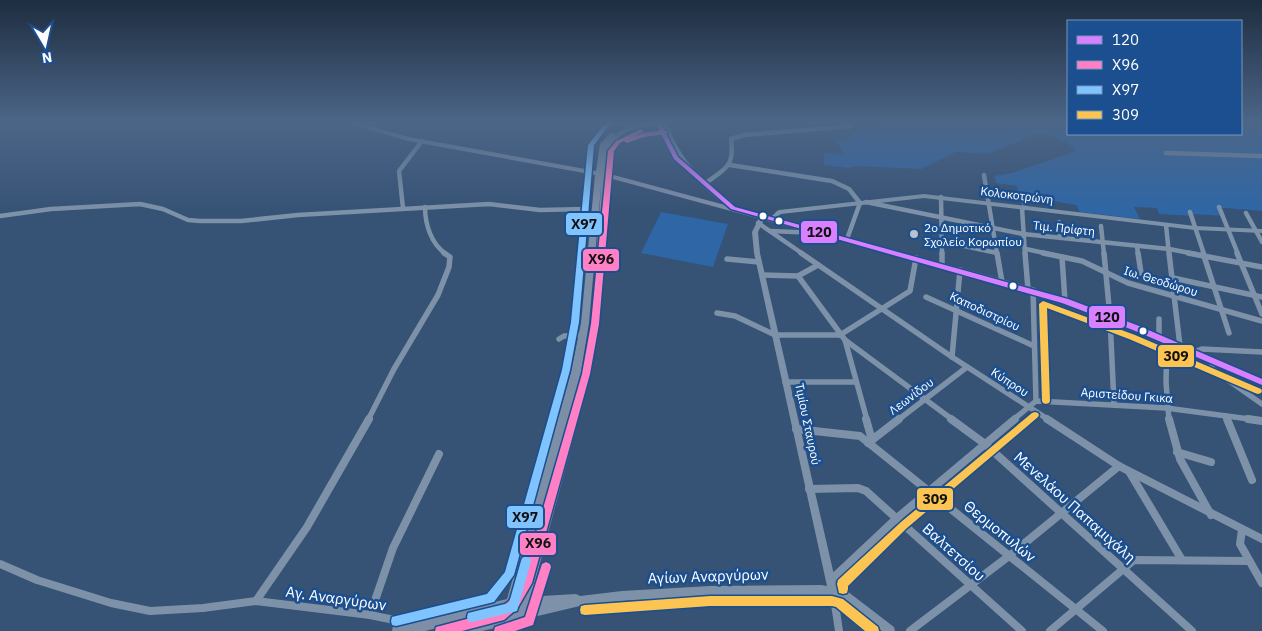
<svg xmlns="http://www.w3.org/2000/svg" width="1262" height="631" viewBox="0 0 1262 631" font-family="'IBM Plex Sans',sans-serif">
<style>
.green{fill:#2f66a5}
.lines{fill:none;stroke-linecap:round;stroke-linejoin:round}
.minor-far2{stroke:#7d92a8;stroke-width:4.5}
.minor-far1{stroke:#7d92a8;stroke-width:5.5}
.minor{stroke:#7d92a8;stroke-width:8}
.tertiary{fill:#7d92a8;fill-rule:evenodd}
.secondary{fill:#798da4;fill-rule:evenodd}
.primary{fill:#7d8ea7;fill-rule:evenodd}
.bus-1-casing{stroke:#1b4f8f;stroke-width:3}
.bus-2-casing{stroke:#1b4f8f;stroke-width:3}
.bus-3-casing{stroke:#1b4f8f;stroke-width:3}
.bus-4-casing{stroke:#1b4f8f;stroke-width:3}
.bus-1{fill:#d880ff;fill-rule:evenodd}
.bus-2{fill:#ff80c5;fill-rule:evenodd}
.bus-3{fill:#80c4ff;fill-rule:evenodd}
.bus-4{fill:#fcc553;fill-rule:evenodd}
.bus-dot{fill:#fff;stroke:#1b4f8f;stroke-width:2}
.poi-dot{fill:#b9c2ce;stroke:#1b4f8f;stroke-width:2}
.labels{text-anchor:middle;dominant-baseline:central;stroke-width:5;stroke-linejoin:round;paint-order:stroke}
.street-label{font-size:12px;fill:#fff;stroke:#1b4f8f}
.poi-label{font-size:12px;fill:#fff;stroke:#1b4f8f;text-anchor:start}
.near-street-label{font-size:15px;fill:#fff;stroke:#1b4f8f}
.line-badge{stroke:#1b4f8f;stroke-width:2}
.pale-badge-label{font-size:14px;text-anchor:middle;font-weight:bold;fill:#111}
</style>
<rect width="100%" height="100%" fill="#365274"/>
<g class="green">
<path d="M893,122H1068V134H1241V122H1250L1262,127V211L1226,208H1222L1225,216L1192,214L1193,216L1159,214L1157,208L1134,207L1140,219L1080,212L1076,205L1019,195L1017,186L996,183L994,176L1012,173L1076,151L1073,147L1063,141L1047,135L1036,134L988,154L956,152L921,169L856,166L848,168L824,165V153L844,155L837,141L846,140L864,127Z"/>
<path d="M661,212L728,224L713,267L641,253Z"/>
</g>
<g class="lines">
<g class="minor-far2">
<path d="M622,122L627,126"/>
<path d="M1166,153L1262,156"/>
<path d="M730,165L832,181L849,189L860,203L847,239"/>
<path d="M984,175L997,254"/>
<path d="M704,184C725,169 735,167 731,139L744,135L850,126"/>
<path d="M941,197L942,254"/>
<path d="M1023,198L1025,208"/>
<path d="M866,202L1023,234L1169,249L1195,254"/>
<path d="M425,207C425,224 431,244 446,254"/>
<path d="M1219,207L1238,254"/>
<path d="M403,208L399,171L422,141"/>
<path d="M1022,208L1025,254"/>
<path d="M1190,212L1204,254"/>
<path d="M1246,213L1262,242"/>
<path d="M0,216L51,209L140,204L163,209L188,220L200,221H241L298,215L489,204L540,210L586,209"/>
<path d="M1059,222L1060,238"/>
<path d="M758,223L803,254"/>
<path d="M1166,225L1169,254"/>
<path d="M1101,226L1104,254"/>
<path d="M770,231L817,233"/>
<path d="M941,241L997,253"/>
<path d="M1137,246L1138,254"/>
<path d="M1026,249L1049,254"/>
</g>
<g class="minor-far1">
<path d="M801,253L952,357L1049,420"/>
<path d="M942,253V265"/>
<path d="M997,253L1002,282"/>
<path d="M1025,253L1028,289"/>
<path d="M1043,253L1082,261L1128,283L1262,321"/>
<path d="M1104,253L1110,317L1114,404"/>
<path d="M1138,253L1141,273"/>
<path d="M1169,253L1180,346"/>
<path d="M1188,253L1262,267"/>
<path d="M1203,253L1229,333"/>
<path d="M1237,253L1262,314"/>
<path d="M1062,257L1065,301"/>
<path d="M727,259L759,262"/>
<path d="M762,275L798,276L818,265"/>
<path d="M798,276L845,340L953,420"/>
<path d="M1173,278L1262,297"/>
<path d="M1033,290L1036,401"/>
<path d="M926,297L1034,346"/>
<path d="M717,313L735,316L775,335H840"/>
<path d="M1159,319V337"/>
<path d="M840,335L910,291L916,258"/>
<path d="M559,339L564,336L583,335"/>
<path d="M845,340L867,420"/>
<path d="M1167,340L1166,382L1169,420"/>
<path d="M1194,352L1202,349L1262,352"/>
<path d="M952,357L960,270"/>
<path d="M1214,361L1211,368L1262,404"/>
<path d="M785,382H855"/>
<path d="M1226,416L1228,420"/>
<path d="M368,420L394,369L438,295L449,267L450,257L444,253"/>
<path d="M898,420L967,367"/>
<path d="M1013,420L1036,401L1166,408L1257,420"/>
</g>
<g class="minor">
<path d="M866,419L872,440"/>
<path d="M951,419L985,444L1192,631"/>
<path d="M1047,419L1119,466L1262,539"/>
<path d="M1169,419L1180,459L1211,515"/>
<path d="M1227,419L1252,480"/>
<path d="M1248,419L1262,421"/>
<path d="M796,429L860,436L1103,631"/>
<path d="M868,443L899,419"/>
<path d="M1177,452L1211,462"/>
<path d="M1130,473L1182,560"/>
<path d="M809,489L858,488L866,491L1022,631"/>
<path d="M1242,530L1240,544L1262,583"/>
<path d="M0,564L37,580L111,603L150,611L203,608L256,601L370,615L404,622L457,606L461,609L462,615"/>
<path d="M831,580L897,518L1015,419"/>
<path d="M833,591L839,631"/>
<path d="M256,601L307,527L369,419"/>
<path d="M370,615L393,548L439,454"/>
<path d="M910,631L1009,556L1119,466"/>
<path d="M1050,631L1134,560L1249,561"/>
</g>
<g class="tertiary">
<path d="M924,194L1195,226L1262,229V233L1195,230L924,198L781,214L775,219H771L770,218L777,211L779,210Z"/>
<path d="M763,214L766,216L758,232L760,253L837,588L847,591L894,627L895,631H882L842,598L821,595L710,596L622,601L584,605L521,620L517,619L516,615L517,611L538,606L525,607L522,605L520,602L522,599L525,597L576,594L580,596L622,591L710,586L821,585L827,586L754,253L752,232L760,216Z"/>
</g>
<path class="secondary" d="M521,610L525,611L526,615L521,631H501L504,615L508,614L512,615L513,619V625L517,611Z"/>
<path class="primary" d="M343,122H355L409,137L596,171L600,144L610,133H614L615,135C631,123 648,122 667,122C680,160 701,179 732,202L733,204L730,206L1031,287L1113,315L1262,378V386L1107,319L1025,291L609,178L599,324L591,373L525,619L508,625L482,631H451L452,626L457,625L504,612L425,631H392L393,626L398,625L507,599L571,372L581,323L595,175L408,141ZM662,125C673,160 697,183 725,205L610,174C610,166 610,157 611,150C615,129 645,126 662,125ZM602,176L591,324L581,373L547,499L581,372L589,323Z"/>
<defs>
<path id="bus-1" d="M655,122H660L678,157L735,207L1068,299L1139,326L1262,379V385L1133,330L1062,303L731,209L674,159Z"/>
<g id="bus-2">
<path d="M641,129L644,131L643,132L634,137L643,133L665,130L668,132L665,134L644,137L627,143L624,141L620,143L614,151L599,324L590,374L532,583L517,609L504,620L462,631H435L436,627L440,626L497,611L509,601L522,581L582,374L591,324L608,151L616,141Z"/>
<path d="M546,562L550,564L551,567L533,625L515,631H494L495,627L525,617L541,567L542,564Z"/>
</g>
<g id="bus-3">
<path d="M609,122H615L607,128L594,145L579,322L570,370L514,575L494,602L396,626L392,625L391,621L392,617L396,616L487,594L505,572L562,370L571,322L588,145L603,126Z"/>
<path d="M526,556L530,558L531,561L517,611L472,622L468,621L467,617L468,613L509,603L521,561L522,558Z"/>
</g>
<g id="bus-4">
<path d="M1043,301L1135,335L1261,389L1262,391L1261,393L1258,394L1255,393L1129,339L1047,308L1050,401L1049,403L1046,404L1043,403L1042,401L1039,304Z"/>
<path d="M1035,412L1038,413L1039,415L1038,417L907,528L848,586V589L847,593L843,594L839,593L837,584L838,580L901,522L1032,413Z"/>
<path d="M710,596H832L843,599L878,627L879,631H865L836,607L832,606H710L585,615L581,614L580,610L581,606L585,605Z"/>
</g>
</defs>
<use href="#bus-1" class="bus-1-casing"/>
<use href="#bus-2" class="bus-2-casing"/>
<use href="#bus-3" class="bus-3-casing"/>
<use href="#bus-4" class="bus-4-casing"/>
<use href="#bus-1" class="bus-1"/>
<use href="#bus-2" class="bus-2"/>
<use href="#bus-3" class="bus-3"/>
<use href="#bus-4" class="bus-4"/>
</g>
<linearGradient id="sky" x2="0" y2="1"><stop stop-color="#1e2d40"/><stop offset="0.58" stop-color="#4c6688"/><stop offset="1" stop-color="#4c6688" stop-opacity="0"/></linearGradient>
<rect width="1262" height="211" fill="url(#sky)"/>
<g class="bus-dot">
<circle cx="763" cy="216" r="4.5"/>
<circle cx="779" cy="221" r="4.5"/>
<circle cx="1013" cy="286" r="4.5"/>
<circle cx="1143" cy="331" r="4.5"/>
</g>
<circle class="poi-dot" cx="914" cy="234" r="5"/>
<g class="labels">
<g class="street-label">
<text transform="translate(1017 195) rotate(7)">Κολοκοτρώνη</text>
<text transform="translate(1064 228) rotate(6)">Τιμ. Πρίφτη</text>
<text transform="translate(1161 281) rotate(17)">Ιω. Θεοδώρου</text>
<text transform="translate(985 311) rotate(25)">Καποδιστρίου</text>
<text transform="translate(1010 382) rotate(33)">Κύπρου</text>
<text transform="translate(1127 395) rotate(4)">Αριστείδου Γκικα</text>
<text transform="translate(911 396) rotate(-37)">Λεωνίδου</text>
<text transform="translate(808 424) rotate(78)">Τιμίου Σταυρού</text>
</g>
<g class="poi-label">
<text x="924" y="227">2ο Δημοτικό<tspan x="924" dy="14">Σχολείο Κορωπίου</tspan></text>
</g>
<g class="near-street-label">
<text transform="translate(1075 507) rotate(42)">Μενελάου Παπαμιχάλη</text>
<text transform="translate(1000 531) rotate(39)">Θερμοπυλών</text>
<text transform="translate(954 552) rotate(42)">Βαλτετσίου</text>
<text transform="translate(708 576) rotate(-2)">Αγίων Αναργύρων</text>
<text transform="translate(336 598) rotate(8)">Αγ. Αναργύρων</text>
</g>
</g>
<g class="line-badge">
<rect x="565" y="212" width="38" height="24" rx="5" fill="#80c4ff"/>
<rect x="800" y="220" width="38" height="24" rx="5" fill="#d880ff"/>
<rect x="582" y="248" width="38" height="24" rx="5" fill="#ff80c5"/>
<rect x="1088" y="305" width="38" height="24" rx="5" fill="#d880ff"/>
<rect x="1157" y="344" width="38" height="24" rx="5" fill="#fcc553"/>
<rect x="916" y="487" width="38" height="24" rx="5" fill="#fcc553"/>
<rect x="506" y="505" width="38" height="24" rx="5" fill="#80c4ff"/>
<rect x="519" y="532" width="38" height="24" rx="5" fill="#ff80c5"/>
</g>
<g class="pale-badge-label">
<text x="584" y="229">X97</text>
<text x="819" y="237">120</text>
<text x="601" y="264">Χ96</text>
<text x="1107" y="322">120</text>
<text x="1176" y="361">309</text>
<text x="935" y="504">309</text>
<text x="525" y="522">X97</text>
<text x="538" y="548">Χ96</text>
</g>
<rect x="1067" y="20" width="175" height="115" fill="#1b4f8f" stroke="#7695bc"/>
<rect x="1077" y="36" width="25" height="8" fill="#d880ff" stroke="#7695bc"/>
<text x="1112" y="45" font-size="15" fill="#ffffff">120</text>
<rect x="1077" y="61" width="25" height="8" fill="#ff80c5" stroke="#7695bc"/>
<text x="1112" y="70" font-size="15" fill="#ffffff">Χ96</text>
<rect x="1077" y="86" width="25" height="8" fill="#80c4ff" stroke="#7695bc"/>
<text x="1112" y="95" font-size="15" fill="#ffffff">X97</text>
<rect x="1077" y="111" width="25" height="8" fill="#fcc553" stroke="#7695bc"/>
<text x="1112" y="120" font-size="15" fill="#ffffff">309</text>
<g transform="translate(45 45) rotate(171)" stroke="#1b4f8f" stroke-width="4" paint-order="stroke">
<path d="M0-4L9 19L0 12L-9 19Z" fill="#ffffff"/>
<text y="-8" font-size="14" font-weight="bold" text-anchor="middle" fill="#ffffff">N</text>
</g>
</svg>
